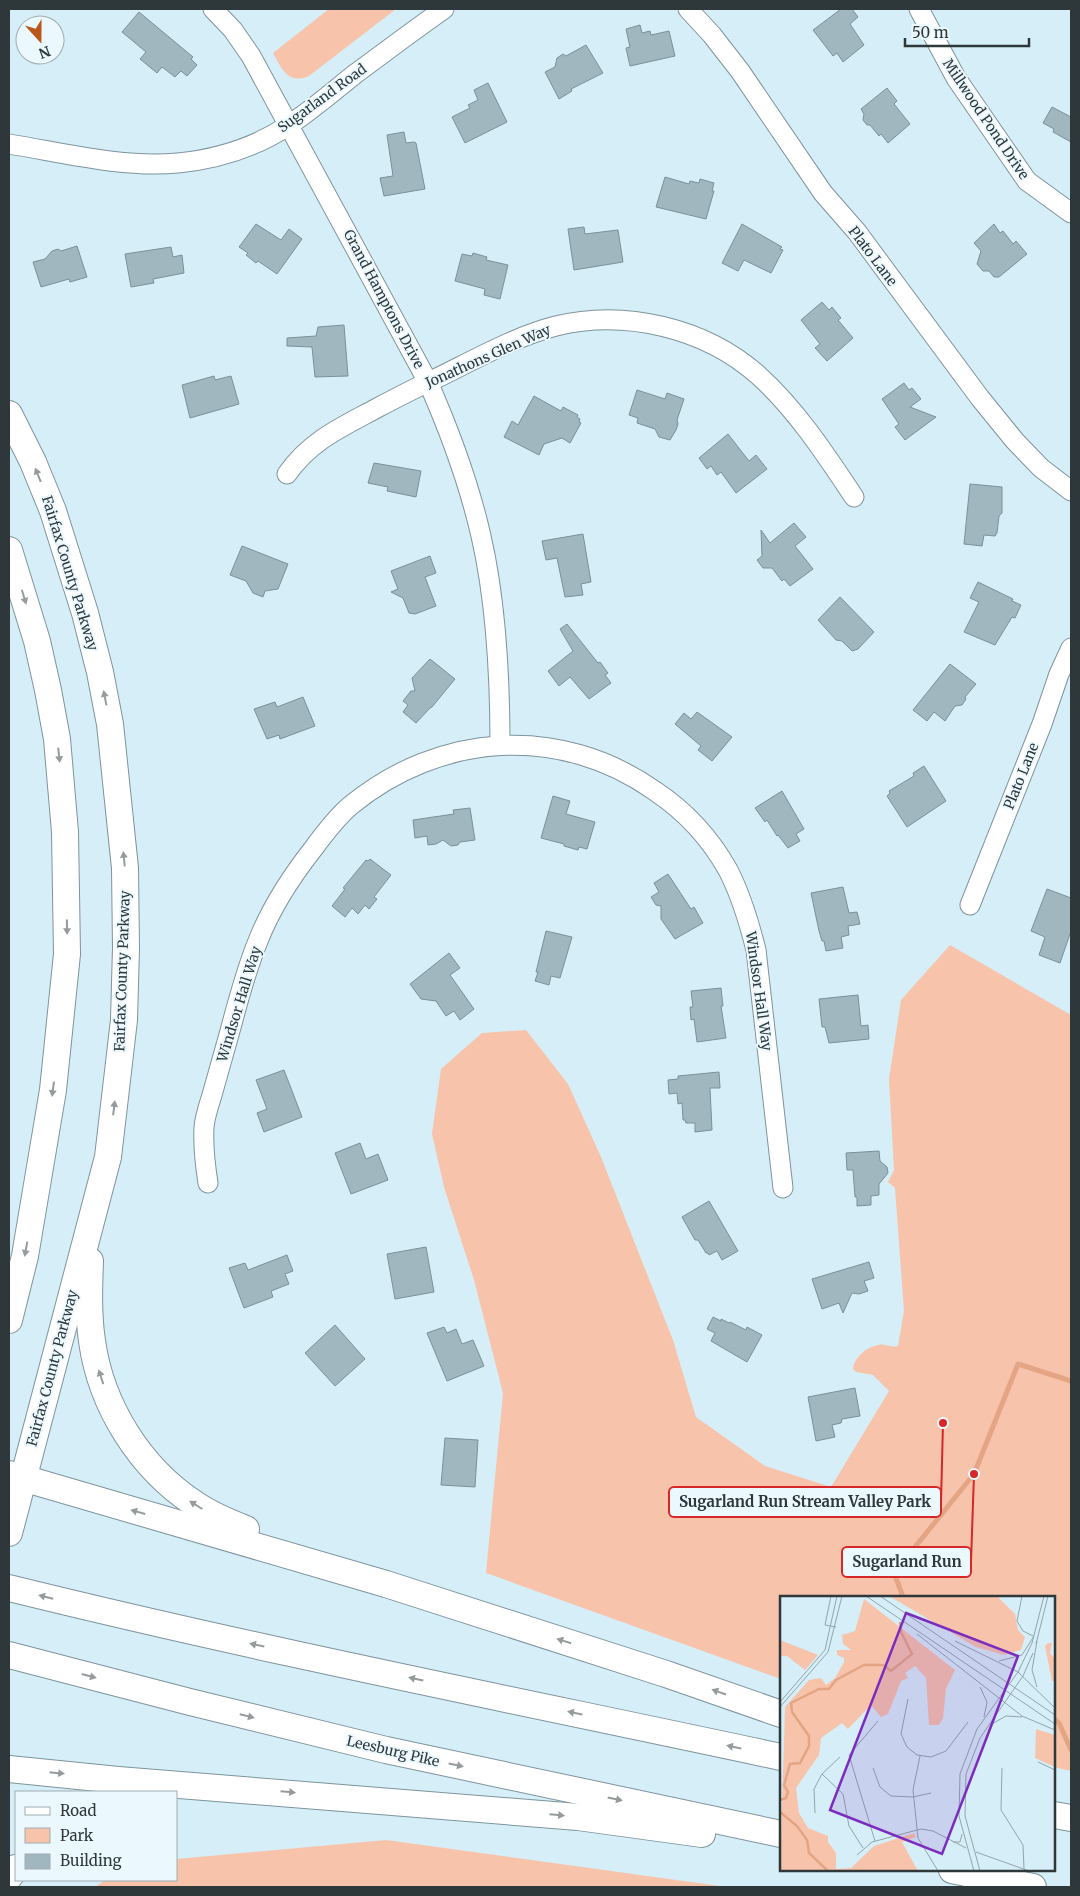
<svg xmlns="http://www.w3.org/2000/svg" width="1080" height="1896" viewBox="0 0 1080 1896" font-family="Merriweather,serif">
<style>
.green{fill:#f7c4ab}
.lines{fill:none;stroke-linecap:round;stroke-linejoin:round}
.stream{stroke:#e4a585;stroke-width:5}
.building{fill:#a0b7c0;stroke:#7b919a}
.minor-casing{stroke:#7e949d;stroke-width:21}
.highway-casing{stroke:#7e949d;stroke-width:28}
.minor{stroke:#fff;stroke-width:19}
.highway{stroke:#fff;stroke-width:26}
.oneway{fill:#969c9d}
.labels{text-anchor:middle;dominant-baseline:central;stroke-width:4;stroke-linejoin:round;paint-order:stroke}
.street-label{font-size:14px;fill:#2e383b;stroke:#ebf9ff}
.inset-river{fill:none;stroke:#e4a585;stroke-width:2.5}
.inset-road{fill:none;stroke:#93a5ac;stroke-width:1}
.view{fill:#7b2cbf;fill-opacity:0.15;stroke:#7b2cbf;stroke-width:2.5}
.inset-edge{fill:none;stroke:#2e383b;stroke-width:2.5}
.leader{fill:none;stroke:#d62828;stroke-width:2}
.callout-dot{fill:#d62828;stroke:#ebf9ff;stroke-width:2}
.callout{fill:#ebf9ff;stroke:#d62828;stroke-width:2}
.callout-label{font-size:15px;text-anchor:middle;font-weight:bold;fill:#2e383b}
</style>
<rect width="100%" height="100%" fill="#d6eef7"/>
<g class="green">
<path d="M329,9H396L309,76C288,85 282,69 273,53Z"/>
<path d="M950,945L1071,1015V1771L1054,1767V1597H781V1679L486,1573L503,1393L474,1280L444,1187L432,1134L441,1069L482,1033L526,1030L568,1084L601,1157L673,1340L696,1417L765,1466L831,1487L889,1391L873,1375L856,1372L853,1369C854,1358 866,1347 878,1345C884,1343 891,1348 898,1346L904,1311L895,1188L888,1182L894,1170L889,1079L901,1000Z"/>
<path d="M386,1840L727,1887H95L105,1880H176V1859Z"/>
</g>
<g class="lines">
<g class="stream">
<path d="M903,1597L894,1573L974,1474L1018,1364L1071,1381"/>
<path d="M1054,1719L1059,1723L1071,1750"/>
</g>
</g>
<g class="building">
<path d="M841,9H852L858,17L850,24L864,45L843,62L837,53L833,56L813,30Z"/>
<path d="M139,12L193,57L191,59L197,65L187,76L181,71L175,77L162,67L157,73L140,59L146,52L122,32Z"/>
<path d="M640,25L642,33L650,31L651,35L669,31L675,56L630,66L626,48L630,47L626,29Z"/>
<path d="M586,45L603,73L571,89L572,91L559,99L545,72L555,67L557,58L563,54L566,56Z"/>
<path d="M488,83L507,122L465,143L452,117L470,108L468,105L478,100L474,90Z"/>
<path d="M887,88L897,101L894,104L910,124L888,143L881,134L879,136L870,125H867L863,120L864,114L861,109Z"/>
<path d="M1052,107L1071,117V142L1053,132L1054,129L1043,123Z"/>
<path d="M404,132L406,143L414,142L416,143L425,189L384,196L380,178L393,176L387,135Z"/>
<path d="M665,177L689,184L690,181L699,183L700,179L714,183L712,191H714L706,219L656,207Z"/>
<path d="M256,224L281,240L289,229L302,239L277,274L258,261L256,263L246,255L248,253L239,247Z"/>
<path d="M742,224L782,247L780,249L783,250L771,273L744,260L738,271L722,263Z"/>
<path d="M994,224L1000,233L1003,231L1013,244L1016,241L1027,254L999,277H994L989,271H983L977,264L981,251L974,243Z"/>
<path d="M584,227L585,234L618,230L623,262L574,270L568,229Z"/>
<path d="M77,246L87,277L70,282L69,279L41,287L33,262L45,259L52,251L58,249L61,251Z"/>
<path d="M171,247L173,257L182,255L184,273L153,279L154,283L131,287L125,254Z"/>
<path d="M473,253L487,257L486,260L508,265L500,299L484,295L485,289L455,281L462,254L472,256Z"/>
<path d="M822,302L829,310L832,307L841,318L838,320L853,338L827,361L815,348L820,344L801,320Z"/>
<path d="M344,325L348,376L315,377L312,347L287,346V338L316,336L318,327Z"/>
<path d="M214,376L215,380L231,376L239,404L190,418L182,385Z"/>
<path d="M904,383L909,390L912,388L921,399L910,407L936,417L905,440L895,427L899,424L882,399Z"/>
<path d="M637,390L665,399L667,393L684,399L677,420L678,424L676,430L670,440L659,437L655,429L637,423L638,418L629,415Z"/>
<path d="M534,396L561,411L563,407L578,415L577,417L580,419L579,422L581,423L570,443L562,438L544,444L539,455L504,437L512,421L518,425Z"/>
<path d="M728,434L749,461L756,455L767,469L736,493L721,472L717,475L711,466L707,469L699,458Z"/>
<path d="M374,463L421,471L416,497L387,491L388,487L368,483Z"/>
<path d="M970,484L1002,487V513L999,516L997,533L995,536L984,535L982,546L964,544Z"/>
<path d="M794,523L806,537L795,546L813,569L790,586L784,579L782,581L772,568H763L757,560L762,556L761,530L770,543Z"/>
<path d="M583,534L591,582L581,584L583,595L565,597L557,558L546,560L542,541Z"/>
<path d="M242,546L288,564L278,589L265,591L263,597L253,593L246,581L230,575Z"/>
<path d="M430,556L436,573L425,577L436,606L415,614L409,613L403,598L391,592L398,589L391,571Z"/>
<path d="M978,582L1013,599L1012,601L1021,605L1015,618L1012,617L995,645L964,632L979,602L970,598Z"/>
<path d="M840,597L874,632L858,649L852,651L842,641L836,640L818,620Z"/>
<path d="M567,624L598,663L600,662L608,673L605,675L611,683L589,699L570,677L559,686L548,671L573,651L560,629Z"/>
<path d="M430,659L455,679L432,707L430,708L416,723L403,712L408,705L403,701L411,691H415L412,678Z"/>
<path d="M950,664L976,684L965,697L966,699L962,705L955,706L945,721L934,712L927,721L913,710Z"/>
<path d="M303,697L315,726L280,739L279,735L267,739L254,709L275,702L277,707Z"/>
<path d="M697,712L732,737L712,761L698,750L701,746L675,724L684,713L691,719Z"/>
<path d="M924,766L946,801L907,827L887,796L890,793L889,791L914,776L913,773Z"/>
<path d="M782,791L804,829L796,834L800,841L788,848L778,835L777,836L767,820L765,822L755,808Z"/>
<path d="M553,796L570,801L566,814L595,822L587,849L579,847L578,850L564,846V844L541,838Z"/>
<path d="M470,808L475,840L460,842L458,845L451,846L443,840L436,844L428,845L427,836L415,838L413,820L454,814L453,810Z"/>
<path d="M370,859L391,875L374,897L377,899L369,909L365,905L358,914L352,908L345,917L332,906L345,889L343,888L366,860L368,861Z"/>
<path d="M668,874L691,909L694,907L703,923L675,939L661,919V906L656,905L651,897L659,892L654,883Z"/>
<path d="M843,887L849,913L857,912L860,924L848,926L849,935L841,937L843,948L826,951L824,941H822L819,931L811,893Z"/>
<path d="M1047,889L1071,898V931L1060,963L1039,955L1045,937L1031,931Z"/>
<path d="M546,931L572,937L560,978L551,976L549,985L535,981L538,972H536Z"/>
<path d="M449,953L460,968L450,975L474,1009L460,1020L454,1011L446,1016L436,1001L421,999L410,984Z"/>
<path d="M721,988L723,1006H721L726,1038L697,1042L694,1019L691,1020L690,1007H693L691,991Z"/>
<path d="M858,995L861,1026L868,1025L869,1039L829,1043L825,1027H822L819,999Z"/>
<path d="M284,1070L302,1117L264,1132L257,1113L267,1109L256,1080Z"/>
<path d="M719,1072L720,1088H710L712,1130L695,1132V1123H686L685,1120H683L682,1103L678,1104L677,1093L669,1094L668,1080L678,1079V1076Z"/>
<path d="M360,1143L366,1159L378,1154L388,1180L351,1194L335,1153Z"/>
<path d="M879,1151L880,1161L887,1167L888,1173L879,1184V1195L871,1196V1205L857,1206V1197H855L853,1170H847L846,1153Z"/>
<path d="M709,1201L738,1251L722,1260L717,1251L709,1255L708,1253H706L698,1240H695L682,1217Z"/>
<path d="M426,1247L434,1292L395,1299L387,1254Z"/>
<path d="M287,1255L293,1271L285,1274L289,1284L271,1291L273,1297L244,1308L229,1268L245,1263L248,1270Z"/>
<path d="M869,1262L874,1278L864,1281L868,1291L859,1294L852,1293L843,1313L839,1303L822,1309L812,1279Z"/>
<path d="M713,1317L721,1321V1319L729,1323L730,1322L746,1330L747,1327L762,1335L747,1362L711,1341L715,1333L707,1329Z"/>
<path d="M335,1325L365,1359L335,1386L305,1353Z"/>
<path d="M444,1327L447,1333L456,1329L462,1344L473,1340L484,1366L447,1381L427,1333Z"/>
<path d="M855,1388L860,1416L842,1419L841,1423L832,1425L835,1437L816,1441L808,1397Z"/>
<path d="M445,1438L478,1440L475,1487L441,1485Z"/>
</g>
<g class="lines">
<defs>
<g id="minor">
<path d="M213,9L233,30L251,56L428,382C450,432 469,483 481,536C496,601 500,678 500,745"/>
<path d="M688,9L712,35L740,71L823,193L857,232L980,398L1015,441L1041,468L1071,491"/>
<path d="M919,9L956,78L1027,181L1071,213"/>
<path d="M9,144C64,153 122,168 178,163C218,159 256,147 289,125C312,110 334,91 355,74C385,52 414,30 444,9"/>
<path d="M287,474C311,440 342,427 377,408C396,398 415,388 435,379C472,361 516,336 556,326C625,309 705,328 758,375C796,409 826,455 854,497"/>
<path d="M970,905L1042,724L1059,674L1071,648"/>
<path d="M208,1183C205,1164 203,1146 204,1127C205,1116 209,1105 212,1095C218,1073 224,1052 230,1031C238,1001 246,970 258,941C271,908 291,877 313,849C324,834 336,818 350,806C440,732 560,724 655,791C685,811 710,838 728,870C741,895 749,922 756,950L783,1188"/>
</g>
<g id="highway">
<path d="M9,414L33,462L53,511L85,613L100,672L110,724L125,868L126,948L124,1020L108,1157L9,1533"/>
<path d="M9,550L37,641L48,690L57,739L65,832L67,954L53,1090L25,1256L9,1320"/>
<path d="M90,1261C89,1287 88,1314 92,1341C101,1406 140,1468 195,1504C211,1515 228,1522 246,1529"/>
<path d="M9,1474L386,1584L666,1674L781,1714"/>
<path d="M9,1588C264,1651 524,1702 781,1757"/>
<path d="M9,1655L190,1702L386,1750L781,1834"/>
<path d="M9,1769L118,1780L578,1817L702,1834"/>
<path d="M1054,1815L1071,1818"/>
<path d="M952,1870L1033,1887"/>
<path d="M9,1877L16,1868"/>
</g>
</defs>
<use href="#minor" class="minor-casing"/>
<use href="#highway" class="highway-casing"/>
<use href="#minor" class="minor"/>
<use href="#highway" class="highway"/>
</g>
<defs><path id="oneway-solid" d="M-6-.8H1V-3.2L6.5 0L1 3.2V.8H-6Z" transform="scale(1.25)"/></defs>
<g class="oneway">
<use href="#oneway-solid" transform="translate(38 475) rotate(-112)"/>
<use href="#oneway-solid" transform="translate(24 597) rotate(73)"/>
<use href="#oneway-solid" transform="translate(105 698) rotate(-101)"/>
<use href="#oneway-solid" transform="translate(59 755) rotate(84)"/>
<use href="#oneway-solid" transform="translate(124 859) rotate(-96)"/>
<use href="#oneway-solid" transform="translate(67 927) rotate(89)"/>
<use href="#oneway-solid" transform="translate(53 1089) rotate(98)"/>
<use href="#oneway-solid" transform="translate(114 1108) rotate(-83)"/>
<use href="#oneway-solid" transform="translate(26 1249) rotate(100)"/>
<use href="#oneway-solid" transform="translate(101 1377) rotate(-108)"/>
<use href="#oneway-solid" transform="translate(196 1505) rotate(-148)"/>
<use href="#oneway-solid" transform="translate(138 1512) rotate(-164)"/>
<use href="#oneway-solid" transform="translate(46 1597) rotate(-166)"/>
<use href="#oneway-solid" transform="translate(564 1641) rotate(-162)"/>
<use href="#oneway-solid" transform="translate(257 1645) rotate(-168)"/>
<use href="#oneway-solid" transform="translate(89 1676) rotate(15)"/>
<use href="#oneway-solid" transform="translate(416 1679) rotate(-168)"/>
<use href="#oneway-solid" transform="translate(719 1692) rotate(-161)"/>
<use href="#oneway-solid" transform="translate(575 1713) rotate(-168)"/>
<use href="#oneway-solid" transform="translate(247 1716) rotate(14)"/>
<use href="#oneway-solid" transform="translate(734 1747) rotate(-168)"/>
<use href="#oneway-solid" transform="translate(456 1765) rotate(12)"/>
<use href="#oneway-solid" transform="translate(57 1773) rotate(6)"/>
<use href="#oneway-solid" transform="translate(288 1792) rotate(5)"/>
<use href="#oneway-solid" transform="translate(615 1799) rotate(12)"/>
<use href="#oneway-solid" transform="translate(557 1815) rotate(5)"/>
</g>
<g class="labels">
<g class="street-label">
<text transform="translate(322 98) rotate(-36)">Sugarland Road</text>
<text transform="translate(986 119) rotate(56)">Millwood Pond Drive</text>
<text transform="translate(873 256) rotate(53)">Plato Lane</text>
<text transform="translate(384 299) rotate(62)">Grand Hamptons Drive</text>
<text transform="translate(488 356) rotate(-24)">Jonathons Glen Way</text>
<text transform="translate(70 573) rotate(73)">Fairfax County Parkway</text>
<text transform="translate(1021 776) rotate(-68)">Plato Lane</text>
<text transform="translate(122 971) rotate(-88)">Fairfax County Parkway</text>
<text transform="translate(759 991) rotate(82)">Windsor Hall Way</text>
<text transform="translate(239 1004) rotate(-73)">Windsor Hall Way</text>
<text transform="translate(52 1368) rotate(-75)">Fairfax County Parkway</text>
<text transform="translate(393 1751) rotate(13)">Leesburg Pike</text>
</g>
</g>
<g transform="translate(780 1596)">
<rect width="275" height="275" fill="#d6eef7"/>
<path d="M109,0H217L235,18L238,34L245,41L241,54L224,59L196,51ZM84,3L175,74L166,93L163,122L159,129H149L146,82L135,70L125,77L128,82L121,85L108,118L101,121L91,109L68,133L62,127L41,142L39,159L16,192L19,217L28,232L48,240V246L56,257V273L71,272L94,250L134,237L136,241L122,246L138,275H0L5,111L29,84L41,82L46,89L55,82L64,66V62L57,59V54H71L63,48L62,39L75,35ZM0,44L38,59L25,74L7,60H0ZM268,47H272L270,57L275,63V85H272L265,50ZM256,133L275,139V171L255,162Z" fill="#f7c4ab"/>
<path class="inset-river" d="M0,204L6,202L8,196L4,189L10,168L20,167L29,150V140L12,116L11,107L39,93H49L56,84L84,69H103L111,75L132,58L121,36L120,26M0,216L17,230L27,244L29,257L48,275"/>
<path class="inset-road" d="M51,0L45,29L56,31M86,0L275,128M100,0L275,119M242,0L237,25L243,35L253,40M137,38L242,120L275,134M175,45L238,76L275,112M256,48L268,0M219,65L242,59L254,40M238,76L252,47L264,0M243,80L253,57M200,91L207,106L204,121M257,91L252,74L257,45M128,103L121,138L127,151L137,159L151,161L166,155L188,126M0,106L45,54L57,0M0,111L48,56L62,0M210,129L226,120L242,121M140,160L133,194L138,242L158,275M258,166L275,174M93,172L100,191L111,200L133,201L151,197M222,172L221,214L243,249L244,273M42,178L63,198L69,230L83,252M35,217L34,193L42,178L60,161M95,245L69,159L98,125M173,246H180L182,238M196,256L249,275M77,259L92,246L141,233L153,235L186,252M194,275L179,220L180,178L197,133L238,76M200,275L185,220L186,178L200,142L243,80"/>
<path class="view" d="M126,17L238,60L162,258L50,214Z"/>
<rect width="275" height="275" class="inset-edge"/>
</g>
<path class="leader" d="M943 1423L941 1502M974 1474L971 1562"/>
<g class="callout-dot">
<circle cx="943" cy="1423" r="5"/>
<circle cx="974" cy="1474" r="5"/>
</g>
<g class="callout">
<rect x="669" y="1487" width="272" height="30" rx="5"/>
<rect x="842" y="1547" width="129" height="30" rx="5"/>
</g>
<g class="callout-label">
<text x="805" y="1507">Sugarland Run Stream Valley Park</text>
<text x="907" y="1567">Sugarland Run</text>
</g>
<rect width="1080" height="1896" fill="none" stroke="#2e383b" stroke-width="20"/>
<rect x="15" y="1791" width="162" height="90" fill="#ebf9ff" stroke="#9facb1"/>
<rect x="25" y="1807" width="25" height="8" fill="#ffffff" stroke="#9facb1"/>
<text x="60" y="1816" font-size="15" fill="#2e383b">Road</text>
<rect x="25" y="1828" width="25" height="15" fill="#f7c4ab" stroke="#9facb1"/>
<text x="60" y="1841" font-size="15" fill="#2e383b">Park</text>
<rect x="25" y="1854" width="25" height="15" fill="#a0b7c0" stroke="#9facb1"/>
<text x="60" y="1866" font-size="15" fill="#2e383b">Building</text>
<g transform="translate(40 40) rotate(159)"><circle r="24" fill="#ebf9ff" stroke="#9facb1"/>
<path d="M0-4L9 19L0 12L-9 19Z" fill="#ba581a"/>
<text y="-8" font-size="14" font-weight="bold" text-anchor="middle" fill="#2e383b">N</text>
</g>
<path d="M905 38v8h124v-8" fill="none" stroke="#2e383b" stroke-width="2.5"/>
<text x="912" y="38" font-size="15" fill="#2e383b" stroke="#ebf9ff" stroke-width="4" paint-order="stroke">50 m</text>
</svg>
